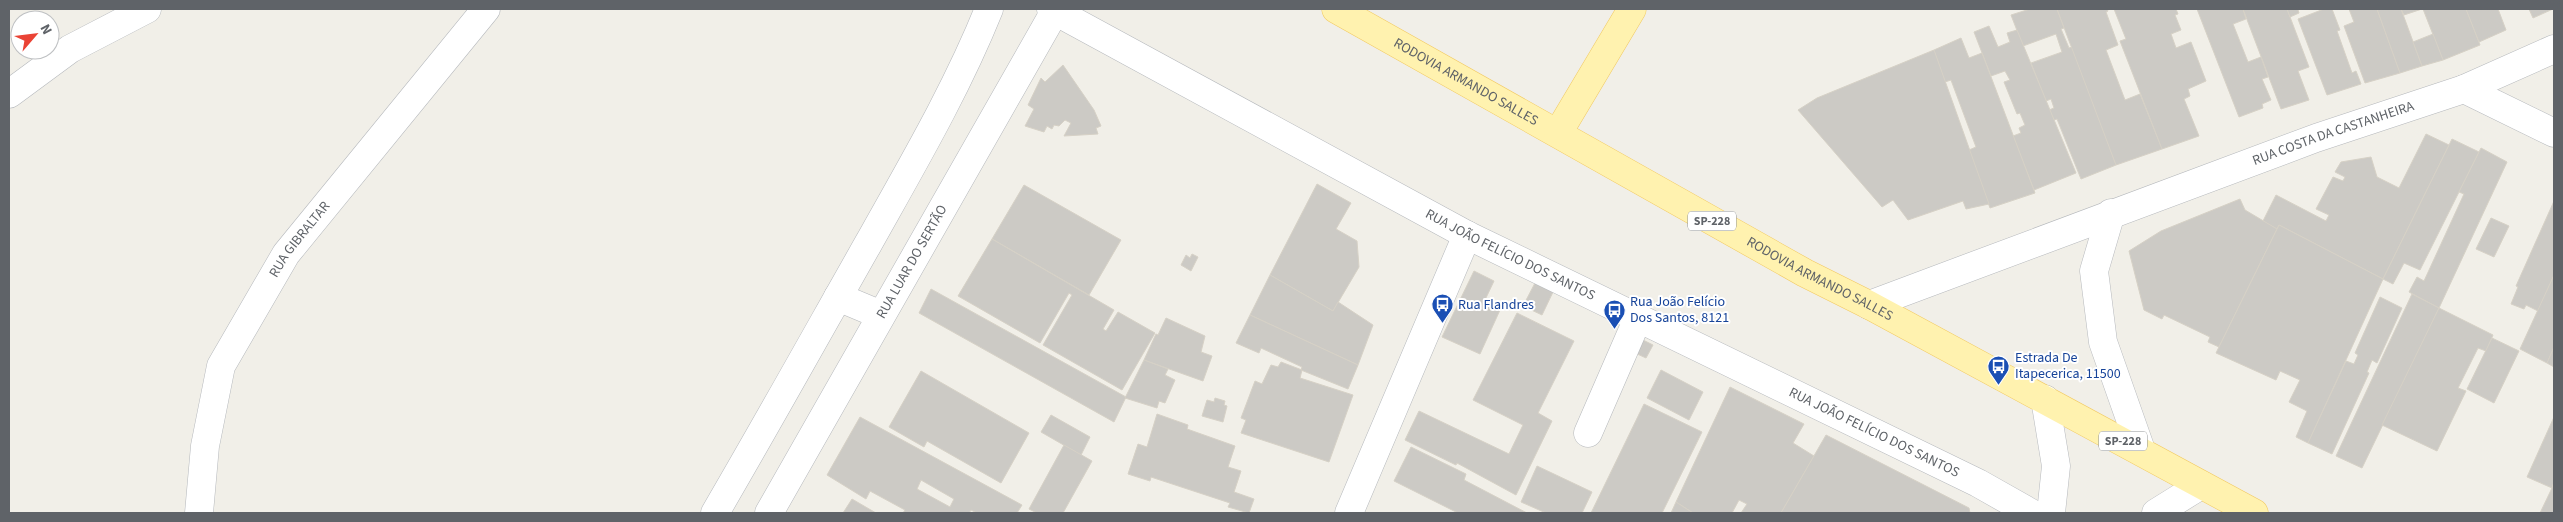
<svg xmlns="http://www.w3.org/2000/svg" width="2563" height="522" viewBox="0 0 2563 522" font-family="'Source Sans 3',sans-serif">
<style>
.building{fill:#cccac5;stroke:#d6d1c6;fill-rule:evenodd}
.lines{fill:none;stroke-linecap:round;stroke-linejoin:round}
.minor-casing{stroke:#b5b8bc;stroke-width:29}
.major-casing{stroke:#f2c960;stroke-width:29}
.minor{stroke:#fff;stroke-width:28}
.major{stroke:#fff2af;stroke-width:28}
.labels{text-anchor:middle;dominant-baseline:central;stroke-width:4;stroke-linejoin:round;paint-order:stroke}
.shield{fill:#fff;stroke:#8f9295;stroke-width:1}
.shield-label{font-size:12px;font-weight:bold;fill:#5f6368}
.street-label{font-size:14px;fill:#5f6368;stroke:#fff}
.transit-label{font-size:14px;fill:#164399;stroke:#fff;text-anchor:start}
</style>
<rect width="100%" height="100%" fill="#f1efe8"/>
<g class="building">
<path d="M2030,9H2057L2064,28L2061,29L2069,48L2072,47L2116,165L2081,179L2057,119L2054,120L2049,110L2054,108L2051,99L2046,101L2031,63L2062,52L2056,34L2023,46L2011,15Z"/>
<path d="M2057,9H2107L2108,11L2106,12L2118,45L2106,50L2125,100L2140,94L2162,149L2116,165Z"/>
<path d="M2114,9H2176L2178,14L2175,15L2181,30L2171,34L2176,48L2191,42L2206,81L2188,89L2190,96L2184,99L2199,136L2162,149L2120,41L2126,39Z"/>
<path d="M2197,9H2243L2246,19L2233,24L2248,62L2261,57L2268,77L2262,79L2271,100L2262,104L2263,108L2239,117Z"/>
<path d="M2243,9H2287L2309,67L2298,71L2309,100L2281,109Z"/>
<path d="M2287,9H2301L2298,10L2299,13L2290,17Z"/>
<path d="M2324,9H2332L2340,30L2337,31L2352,73L2356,71L2361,84L2327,95L2298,19Z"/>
<path d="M2349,9H2377L2400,73L2365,83L2344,26L2354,22Z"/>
<path d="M2377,9H2401L2422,66L2400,73Z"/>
<path d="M2401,9H2422L2404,15Z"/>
<path d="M2423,9H2466L2480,45L2443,60Z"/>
<path d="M2466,9H2498L2506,30L2479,42Z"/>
<path d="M2529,9H2553L2533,18Z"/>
<path d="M1989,26L1998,47L2010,42L2007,33L2017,30L2076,173L2034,190L2013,136L2021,133L2019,128L2025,125L2020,113L2017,114L2004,82L2010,80L2005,71L1991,76L1974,32Z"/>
<path d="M2433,34L2443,60L2422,66L2413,42Z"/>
<path d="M1961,38L1969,58L1982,53L2035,193L1990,208L1969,150L1976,147L1951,80L1945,82L1934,50Z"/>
<path d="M1934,50L1989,204L1966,209L1963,201L1908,220L1893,200L1882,207L1798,110L1817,98Z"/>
<path d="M1063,65L1094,110L1101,126L1096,128L1098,134L1064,136L1071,123L1065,120L1059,126L1054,125L1052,129L1047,126L1044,132L1025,126L1034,109L1028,105L1041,78L1045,82Z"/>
<path d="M2426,134L2449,145L2383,279L2279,225L2277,229L2263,221L2276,195L2326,221L2329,215L2316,209L2333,177L2343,181L2345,177L2335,172L2341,162L2371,157L2377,177L2399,188Z"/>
<path d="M2452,139L2479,152L2420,270L2404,263L2393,284L2383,279Z"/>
<path d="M2481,148L2507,162L2439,308L2409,292L2417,277L2424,281L2464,194L2459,192Z"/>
<path d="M1317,184L1351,203L1336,229L1357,241L1359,267L1333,311L1270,275Z"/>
<path d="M1024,185L1121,240L1089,295L992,239Z"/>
<path d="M2240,199L2245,210L2277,229L2219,347L2208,342L2210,337L2164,315L2162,319L2144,310L2129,251L2161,231Z"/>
<path d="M2554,201V275L2538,311L2526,305L2524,309L2511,304L2518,287L2516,286Z"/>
<path d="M2491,218L2509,226L2494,257L2476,249Z"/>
<path d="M2279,225L2383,279L2308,443L2296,437L2307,411L2289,402L2300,380L2280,371L2276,380L2216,353Z"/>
<path d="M992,239L1114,310L1103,329L1106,331L1118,312L1155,333L1122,390L1043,345L1072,295L1069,293L1040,343L958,296Z"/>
<path d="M1192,254L1198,257L1191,271L1181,265L1186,255L1190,258Z"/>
<path d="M1474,271L1494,281L1484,302L1500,310L1480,354L1442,337Z"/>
<path d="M1270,275L1333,311L1338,302L1373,325L1358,365L1250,315Z"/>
<path d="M2554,275V347L2547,363L2520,349Z"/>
<path d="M1535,283L1553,292L1542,315L1523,306Z"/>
<path d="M931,289L1126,397L1114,422L919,313Z"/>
<path d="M2412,294L2439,308L2362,468L2336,456Z"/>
<path d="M2380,297L2402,308L2377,363L2372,360L2367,372L2369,373L2332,454L2308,443L2346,361L2354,364L2358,355L2355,353Z"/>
<path d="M2439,308L2493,335L2486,351L2478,348L2458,388L2466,391L2437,451L2382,425Z"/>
<path d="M1517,313L1574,341L1538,413L1552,421L1516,495L1457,463L1456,465L1405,440L1419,411L1509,454L1523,425L1473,400Z"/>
<path d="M1250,315L1358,365L1348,389L1301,370L1302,367L1261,348L1259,353L1236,343Z"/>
<path d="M1166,318L1205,336L1201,352L1212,356L1203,381L1144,360L1156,334L1158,335Z"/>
<path d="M2492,338L2519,351L2494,403L2467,389Z"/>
<path d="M1641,339L1653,345L1646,358L1633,352Z"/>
<path d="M2554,347V367L2547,363Z"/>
<path d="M1144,360L1168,369L1165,375L1175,380L1165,403L1159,401L1157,408L1125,398Z"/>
<path d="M1281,362L1302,370L1300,378L1353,395L1329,462L1241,433L1246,420L1241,418L1255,381L1262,384L1271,365L1278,367Z"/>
<path d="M1661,370L1703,392L1689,420L1647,398Z"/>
<path d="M921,371L1029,433L1001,483L927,441L924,447L889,427Z"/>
<path d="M1730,387L1804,424L1793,443L1814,456L1781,513H1741L1747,504L1739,500L1732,513H1693L1676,502Z"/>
<path d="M1215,398L1225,401L1224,405L1227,406L1223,422L1202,416L1207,400L1214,402Z"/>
<path d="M1644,404L1702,432L1662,513H1591Z"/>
<path d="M1157,414L1188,425L1187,429L1235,446L1228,467L1241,471L1234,492L1254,499L1249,513L1228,507L1230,503L1151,477L1150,481L1128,474L1138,444L1147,447Z"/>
<path d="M1051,415L1090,437L1081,455L1041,432Z"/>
<path d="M860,417L1022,505L1017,513H977L971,510L969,513H903L905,510L870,491L866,499L827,475ZM921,480L954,499L950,507L917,489Z"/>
<path d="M2554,417V482L2552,488L2527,477Z"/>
<path d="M1826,435L1969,508L1970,513H1781Z"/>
<path d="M1064,445L1092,461L1063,513H1037L1029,509Z"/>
<path d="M1411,447L1466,474L1464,480L1527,513H1458L1394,481Z"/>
<path d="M1537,466L1592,492L1582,513H1546L1521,502Z"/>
<path d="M2554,482V513H2540L2552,488Z"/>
<path d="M852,499L876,513H843Z"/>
<path d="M1676,502L1693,513H1671Z"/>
</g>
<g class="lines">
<defs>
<g id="minor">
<path id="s1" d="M1051,9L1467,235L1978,483L2031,513"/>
<path d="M2464,89L2554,133"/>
<path d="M9,94L70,49L147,9"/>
<path d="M2111,213L2094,271L2103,342L2141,450"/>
<path d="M838,297L881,315"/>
<path id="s2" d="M1869,305L2316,138L2464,89L2554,49"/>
<path d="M2045,399L2056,466L2051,513"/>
<path d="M1588,433L1638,318"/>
<path id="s3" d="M199,513L205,446L221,366L286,254L486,9"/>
<path d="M715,513C767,424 817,334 868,244C911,167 956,91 989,9"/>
<path id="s4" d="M769,513L1055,11"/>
<path d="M1349,513L1467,235"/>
<path d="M2156,513L2201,485"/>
</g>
<g id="major">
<path id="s5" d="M1336,9L1805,273L1869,305L2254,513"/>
<path d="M1558,133L1632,9"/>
</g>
</defs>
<use href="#minor" class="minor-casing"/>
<use href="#major" class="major-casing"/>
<use href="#minor" class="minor"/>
<use href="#major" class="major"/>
</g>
<defs>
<symbol id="bus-pin" viewBox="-11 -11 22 30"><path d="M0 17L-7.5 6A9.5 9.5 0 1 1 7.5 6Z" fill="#1a4fb4" stroke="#fff"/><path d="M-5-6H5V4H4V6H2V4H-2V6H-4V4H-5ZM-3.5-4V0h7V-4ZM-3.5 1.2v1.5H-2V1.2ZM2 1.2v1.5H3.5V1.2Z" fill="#fff"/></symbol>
</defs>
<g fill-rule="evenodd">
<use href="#bus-pin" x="1430" y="292" width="25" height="34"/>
<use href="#bus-pin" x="1602" y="298" width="25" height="34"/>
<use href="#bus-pin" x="1986" y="354" width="25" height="34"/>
</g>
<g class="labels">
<g class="shield">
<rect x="1688" y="211.5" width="48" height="19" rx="4"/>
<rect x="2099" y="431.5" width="48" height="19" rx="4"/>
</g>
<g class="shield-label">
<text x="1712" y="221">SP-228</text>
<text x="2123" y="441">SP-228</text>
</g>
<g class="street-label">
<text stroke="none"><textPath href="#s5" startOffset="149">RODOVIA ARMANDO SALLES</textPath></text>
<text stroke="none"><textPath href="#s2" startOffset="495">RUA COSTA DA CASTANHEIRA</textPath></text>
<text stroke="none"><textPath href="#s3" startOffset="298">RUA GIBRALTAR</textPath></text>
<text stroke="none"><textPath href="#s1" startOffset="521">RUA JOÃO FELÍCIO DOS SANTOS</textPath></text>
<text stroke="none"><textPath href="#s4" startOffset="289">RUA LUAR DO SERTÃO</textPath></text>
<text stroke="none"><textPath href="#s5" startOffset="554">RODOVIA ARMANDO SALLES</textPath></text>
<text stroke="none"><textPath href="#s1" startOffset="926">RUA JOÃO FELÍCIO DOS SANTOS</textPath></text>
</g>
<g class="transit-label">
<text x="1630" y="302">Rua João Felício<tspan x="1630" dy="16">Dos Santos, 8121</tspan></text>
<text x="1458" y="305">Rua Flandres</text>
<text x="2015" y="358">Estrada De<tspan x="2015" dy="16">Itapecerica, 11500</tspan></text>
</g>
</g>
<rect width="2563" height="522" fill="none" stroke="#5f6368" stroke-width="20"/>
<g transform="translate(35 35) rotate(62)"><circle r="24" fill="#ffffff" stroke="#bfc1c3"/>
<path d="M0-4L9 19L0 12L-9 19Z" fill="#ea4335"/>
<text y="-8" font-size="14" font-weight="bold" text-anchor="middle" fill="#5f6368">N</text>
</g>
</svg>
